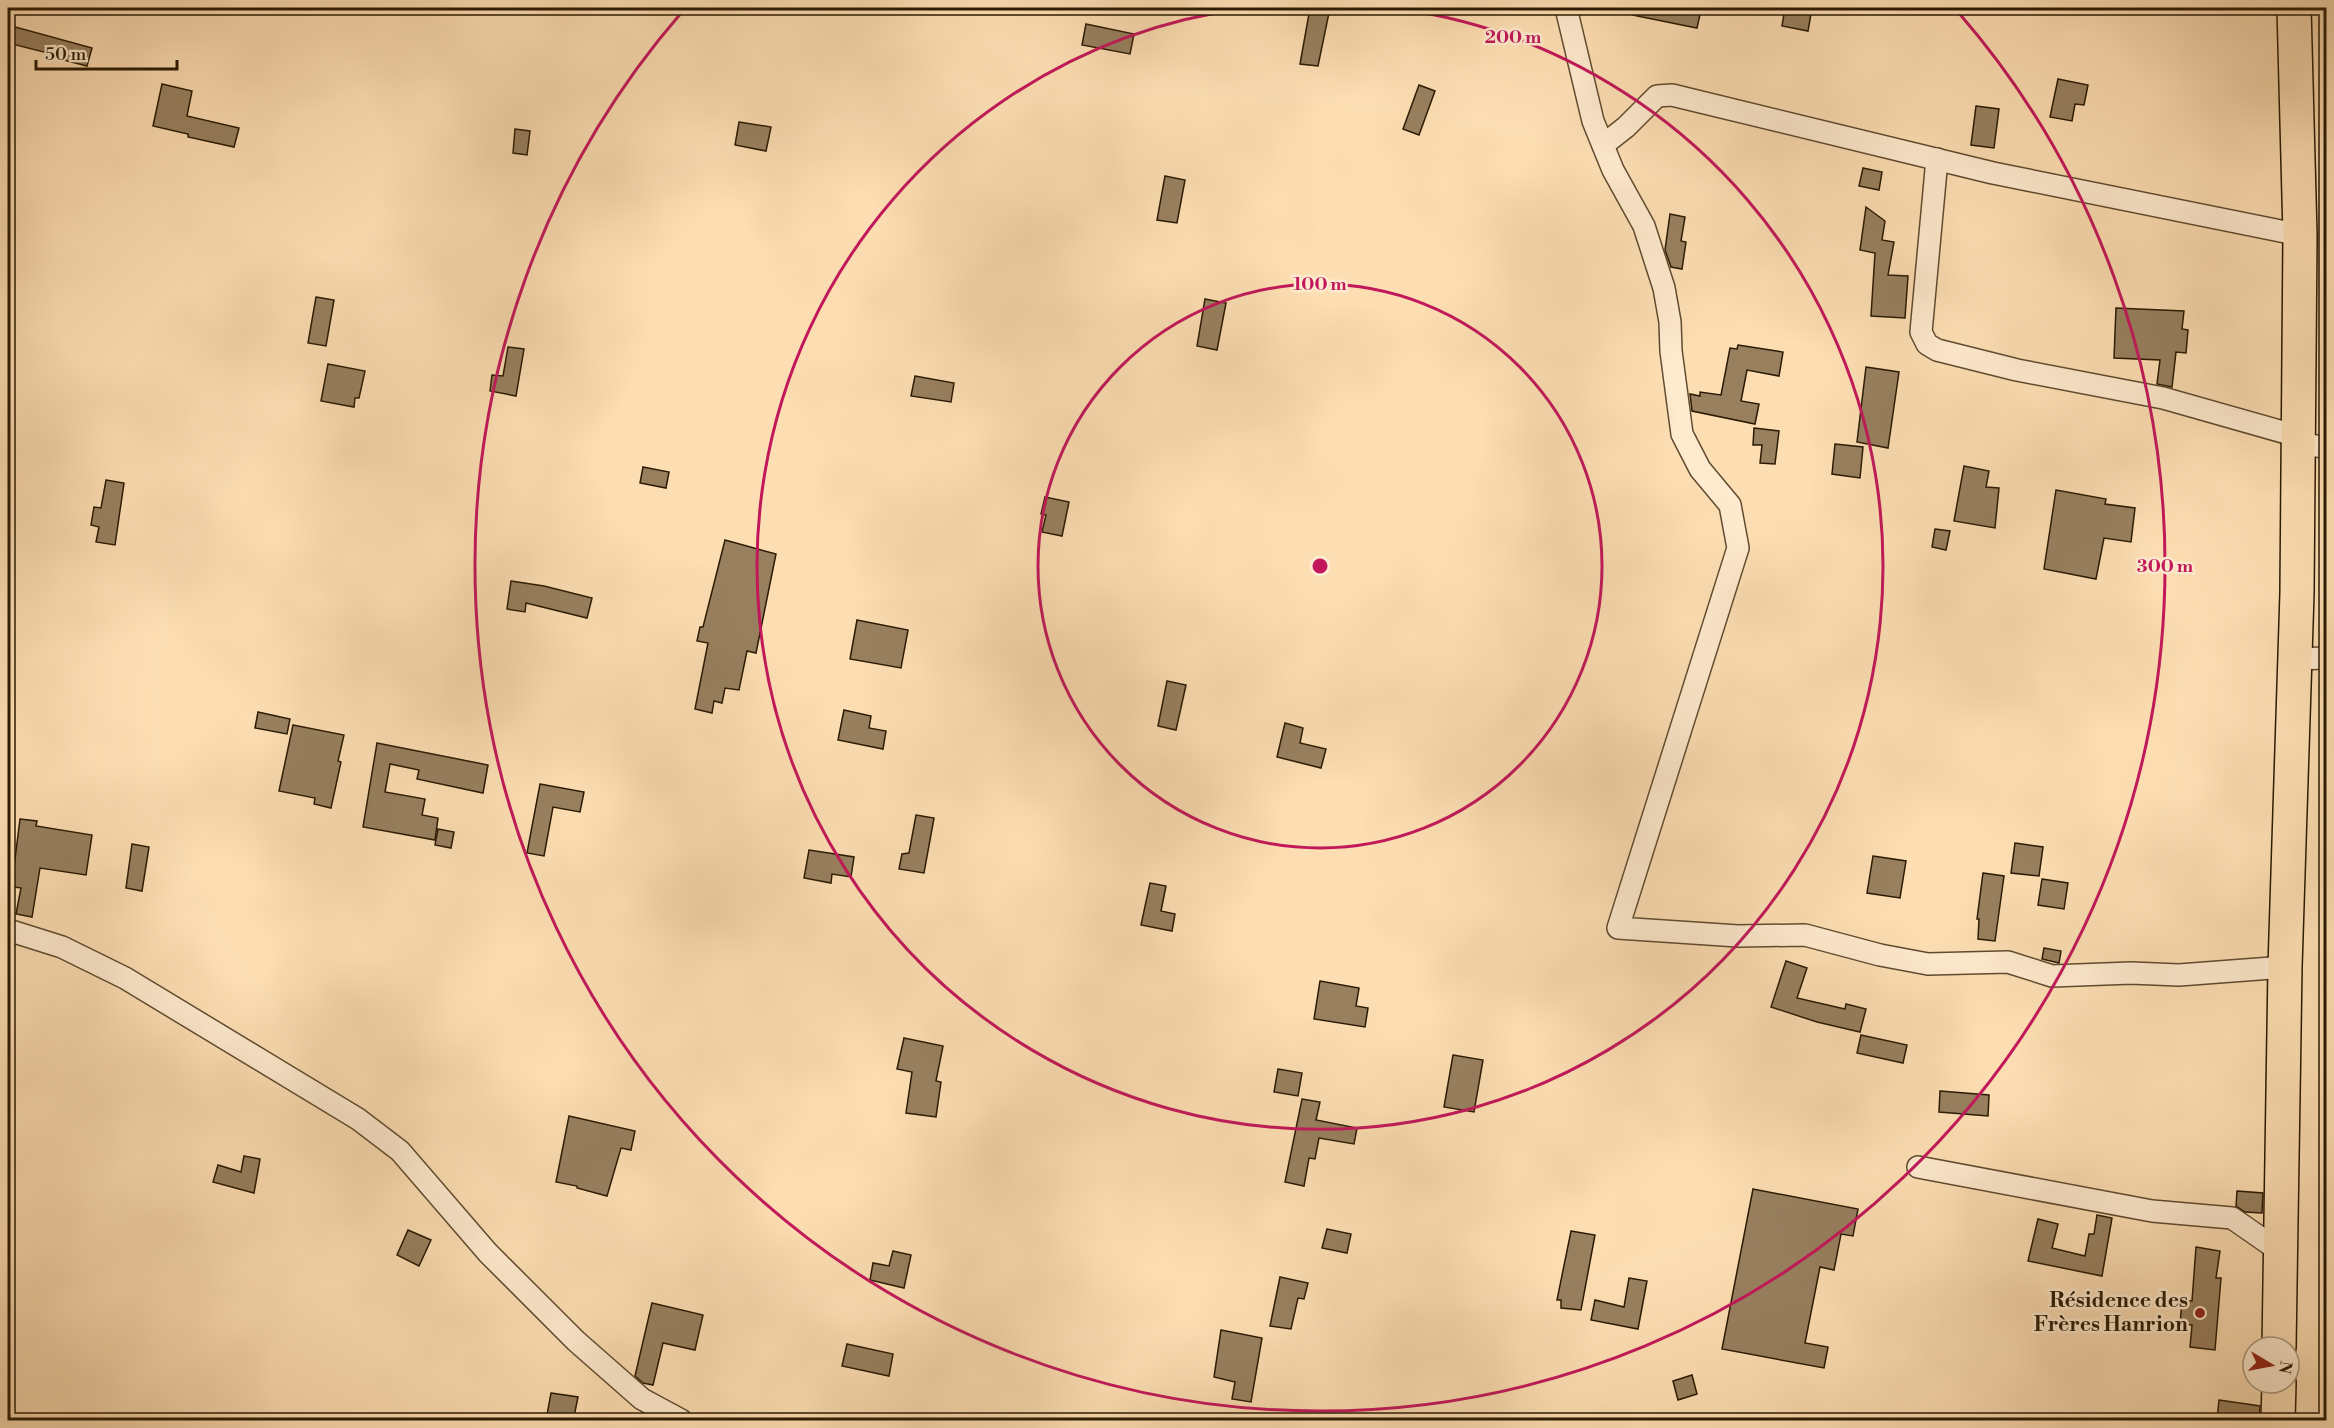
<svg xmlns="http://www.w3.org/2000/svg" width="2334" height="1428" viewBox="0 0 2334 1428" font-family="'Libre Bodoni',serif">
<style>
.building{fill:#98805f;stroke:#2a1a03;stroke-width:1.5}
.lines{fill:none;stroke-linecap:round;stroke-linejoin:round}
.minor-casing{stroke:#5f4b2f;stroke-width:24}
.primary-casing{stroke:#2a1a03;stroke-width:36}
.minor{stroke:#feeace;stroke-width:21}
.primary{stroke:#fddeb3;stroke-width:33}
.ring{fill:none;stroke:#c2185b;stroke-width:3}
.poi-dot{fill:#8f2418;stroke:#feeace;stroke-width:2}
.labels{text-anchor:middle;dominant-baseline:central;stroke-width:5;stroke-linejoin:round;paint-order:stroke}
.poi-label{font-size:21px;font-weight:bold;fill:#2a1a03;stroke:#feeace;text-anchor:end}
.centre{fill:#c2185b;stroke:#feeace;stroke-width:3}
.ring-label{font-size:18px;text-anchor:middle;font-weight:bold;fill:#c2185b;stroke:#feeace;stroke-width:5;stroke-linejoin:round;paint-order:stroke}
</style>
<rect width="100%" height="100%" fill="#fddeb3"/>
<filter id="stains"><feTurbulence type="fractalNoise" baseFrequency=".00333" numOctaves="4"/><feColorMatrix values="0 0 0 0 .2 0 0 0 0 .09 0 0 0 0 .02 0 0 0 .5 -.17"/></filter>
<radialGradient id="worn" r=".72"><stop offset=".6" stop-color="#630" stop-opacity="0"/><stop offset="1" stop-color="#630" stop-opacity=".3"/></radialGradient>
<g class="building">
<path d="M1310,8H1330L1318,66L1300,64Z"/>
<path d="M1632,8H1691L1701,10L1697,28L1632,15Z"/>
<path d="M1785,8H1812L1808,31L1782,26Z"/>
<path d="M1086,24L1134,34L1130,54L1082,45Z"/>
<path d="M8,25L92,48L87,66L52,57V54L8,43Z"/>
<path d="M2058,79L2088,85L2084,105L2075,104L2072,121L2050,117Z"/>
<path d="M162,84L192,91L187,116L239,128L234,147L188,137V134L153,126Z"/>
<path d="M1419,85L1435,91L1419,135L1403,129Z"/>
<path d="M1976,106L1999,109L1994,148L1971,145Z"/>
<path d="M739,122L771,127L766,151L735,145Z"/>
<path d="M515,129L530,131L527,155L513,153Z"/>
<path d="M1863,168L1882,172L1879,190L1859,186Z"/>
<path d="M1165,176L1185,180L1177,223L1157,220Z"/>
<path d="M1866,207L1885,221L1882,240L1894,242L1888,275L1908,276L1905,318L1871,316L1875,253L1860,250Z"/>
<path d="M1670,214L1685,217L1681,241L1686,242L1682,269L1671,267L1665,250Z"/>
<path d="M316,297L334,300L326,346L308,343Z"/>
<path d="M1205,299L1226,303L1217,350L1197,346Z"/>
<path d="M2116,308L2184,311L2182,329L2188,330L2186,353L2176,352L2172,387L2157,384L2160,360L2114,358Z"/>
<path d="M1738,345L1783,352L1779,376L1747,370L1741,401L1759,404L1755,424L1692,411L1690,394L1700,396V392L1721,395L1730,348L1737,349Z"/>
<path d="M508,347L524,349L516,396L490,391L492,375L503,376Z"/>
<path d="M328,364L365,371L359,398H355L354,407L321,401Z"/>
<path d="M1866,367L1899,372L1888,448L1857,442Z"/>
<path d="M915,376L954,383L951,402L911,396Z"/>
<path d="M1754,428L1779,431L1775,464L1760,463L1762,445H1753Z"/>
<path d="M1835,444L1863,447L1860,478L1832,474Z"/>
<path d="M1964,466L1989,471L1986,487L1999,488L1995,528L1954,521Z"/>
<path d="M643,467L669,472L666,488L640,483Z"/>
<path d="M106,480L124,483L115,545L96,542L99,527L91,525L94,507L101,508Z"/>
<path d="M2056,490L2106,499L2105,504L2135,508L2131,542L2104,538L2096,579L2044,569Z"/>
<path d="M1045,497L1069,502L1062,536L1042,532L1046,515L1041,514Z"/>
<path d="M1935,529L1950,531L1946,550L1932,547Z"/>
<path d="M725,540L776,554L756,653L747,651L739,690L725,688L722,703L714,701L712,713L695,709L708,643L697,641L700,627H703Z"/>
<path d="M511,581L544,586L592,598L587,618L526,603L525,612L507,609Z"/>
<path d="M857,620L908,630L901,668L850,659Z"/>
<path d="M1167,681L1186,685L1176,730L1158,726Z"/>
<path d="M844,710L871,716L869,728L886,731L883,749L838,740Z"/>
<path d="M258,712L290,719L287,734L255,728Z"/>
<path d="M1285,723L1303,728L1300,743L1326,749L1321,768L1277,757Z"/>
<path d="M293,725L344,735L338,761L341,762L331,808L314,804L315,798L279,791Z"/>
<path d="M377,743L488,765L483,793L417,779L419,770L390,764L385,792L425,799L422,815L438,818L435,840L363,827Z"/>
<path d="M540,784L584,792L580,812L553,807L544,856L527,853Z"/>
<path d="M916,815L934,818L924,873L899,869L902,854L909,853Z"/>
<path d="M20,819L37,821L36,826L92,835L86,875L40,868L32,917L16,914L21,888L8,886V866L14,867Z"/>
<path d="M438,829L454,832L451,848L435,845Z"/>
<path d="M2015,843L2043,847L2039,876L2011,873Z"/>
<path d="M132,844L149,847L142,891L126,888Z"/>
<path d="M809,850L854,857L851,877L832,874L831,883L804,878Z"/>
<path d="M1873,856L1906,861L1900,898L1867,893Z"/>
<path d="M1983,873L2004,876L1995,941L1978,939L1979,919H1977Z"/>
<path d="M2042,879L2068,883L2064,909L2038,905Z"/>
<path d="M1150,883L1166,886L1161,911L1175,914L1172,931L1141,925Z"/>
<path d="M2044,948L2061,951L2059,963L2042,959Z"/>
<path d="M1786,961L1807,968L1797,998L1845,1009L1846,1004L1866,1009L1860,1032L1817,1022L1771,1007Z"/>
<path d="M1320,981L1359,988L1356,1006L1368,1008L1365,1027L1314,1019Z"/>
<path d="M1861,1035L1907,1045L1903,1063L1857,1053Z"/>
<path d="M904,1038L943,1046L936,1081L941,1082L936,1117L906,1113L912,1072L897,1069Z"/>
<path d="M1453,1055L1483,1060L1474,1112L1444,1107Z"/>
<path d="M1278,1069L1302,1073L1298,1096L1274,1092Z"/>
<path d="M1940,1091L1989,1095L1988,1116L1939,1112Z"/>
<path d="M1302,1099L1320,1102L1316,1120L1357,1128L1354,1144L1319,1138L1315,1159L1309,1158L1304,1186L1285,1182Z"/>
<path d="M569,1116L635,1131L631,1150L621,1148L607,1196L577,1188V1186L556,1182Z"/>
<path d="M244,1156L260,1159L254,1193L213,1182L218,1165L241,1172Z"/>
<path d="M1753,1189L1858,1209L1853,1236L1841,1234L1834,1270L1820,1267L1805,1343L1828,1347L1824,1368L1722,1349Z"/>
<path d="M2237,1191L2263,1193L2262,1213L2245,1212L2236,1206Z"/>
<path d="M2097,1215L2112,1218L2102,1276L2028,1261L2038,1219L2058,1224L2052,1248L2085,1256L2089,1234H2094Z"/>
<path d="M1327,1229L1351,1234L1347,1253L1322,1248Z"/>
<path d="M408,1230L431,1240L419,1266L397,1255Z"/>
<path d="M1571,1231L1595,1235L1581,1310L1561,1308V1300H1557Z"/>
<path d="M2196,1247L2220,1251L2216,1278H2221L2215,1350L2190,1347L2192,1325L2180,1324L2182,1300L2192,1301Z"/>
<path d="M893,1251L911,1255L904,1288L870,1280L873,1263L889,1266Z"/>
<path d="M1280,1277L1308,1283L1304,1299L1298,1298L1291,1329L1270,1326Z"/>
<path d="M1629,1278L1647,1281L1638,1329L1591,1320L1595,1300L1624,1307Z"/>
<path d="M652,1303L703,1315L695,1350L663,1343L653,1385L643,1383L635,1376Z"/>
<path d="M1221,1330L1262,1338L1251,1402L1232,1399L1235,1382L1214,1377Z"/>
<path d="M847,1344L893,1354L889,1376L842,1366Z"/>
<path d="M1692,1375L1697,1394L1678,1400L1673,1381Z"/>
<path d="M551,1393L578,1397L574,1417L565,1416L564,1420H546Z"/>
<path d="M2219,1400L2260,1406L2259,1420H2217Z"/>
</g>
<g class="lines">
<defs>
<g id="minor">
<path d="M1566,8L1593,121L1613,170L1644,226L1664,288L1670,322L1671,351L1682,434L1700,469L1730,505L1738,548L1618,928L1738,936L1805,935L1880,955L1928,964L2008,962L2052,976L2131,973L2179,975L2285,967"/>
<path d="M1603,145L1626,127L1657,96L1672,95L1993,173L2300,235"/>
<path d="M1937,159L1921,332L1927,344L1937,350L2017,370L2163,398L2297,436"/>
<path d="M2297,444L2326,447"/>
<path d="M2294,659L2326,658"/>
<path d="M8,930L62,947L125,978L358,1119L400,1151L488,1253L576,1341L642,1399L681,1420"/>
<path d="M1918,1167L2152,1211L2232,1218L2281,1252"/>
</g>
<g id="primary">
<path d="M2279,1347L2285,967L2297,593L2300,235L2294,8"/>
<path d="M2278,1420L2279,1383"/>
</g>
</defs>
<use href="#minor" class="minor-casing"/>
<use href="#primary" class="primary-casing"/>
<use href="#minor" class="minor"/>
<use href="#primary" class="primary"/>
</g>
<g class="ring">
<circle cx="1320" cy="566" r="282"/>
<path d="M1393 8A563 563 0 1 1 1247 8"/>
<path d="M1958 12A845 845 0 1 1 682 12"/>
</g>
<circle class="poi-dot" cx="2200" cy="1313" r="6"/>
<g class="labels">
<g class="poi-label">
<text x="2188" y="1301">Résidence des<tspan x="2188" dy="24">Frères Hanrion</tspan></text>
</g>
</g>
<circle cx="1320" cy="566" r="9" class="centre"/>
<g class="ring-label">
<text x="1513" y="43">200 m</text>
<text x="1320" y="290">100 m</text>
<text x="2165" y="572">300 m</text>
</g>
<rect width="2334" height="1428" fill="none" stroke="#fddeb3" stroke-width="30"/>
<rect x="9" y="9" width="2316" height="1410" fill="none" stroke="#2a1a03" stroke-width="3"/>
<rect x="15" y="15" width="2304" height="1398" fill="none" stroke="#2a1a03" stroke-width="1.5"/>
<g transform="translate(2271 1365) rotate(100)"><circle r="28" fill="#feeace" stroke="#a9977d" stroke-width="1.5"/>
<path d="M0-4.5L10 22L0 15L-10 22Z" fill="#8f2418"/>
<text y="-9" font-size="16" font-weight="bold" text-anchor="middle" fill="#2a1a03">N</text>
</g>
<path d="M36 60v9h141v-9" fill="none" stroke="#2a1a03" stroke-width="3"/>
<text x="45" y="60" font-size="18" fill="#2a1a03" stroke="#feeace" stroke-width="4.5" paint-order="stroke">50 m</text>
<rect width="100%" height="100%" filter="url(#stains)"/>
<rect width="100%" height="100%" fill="url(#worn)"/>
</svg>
